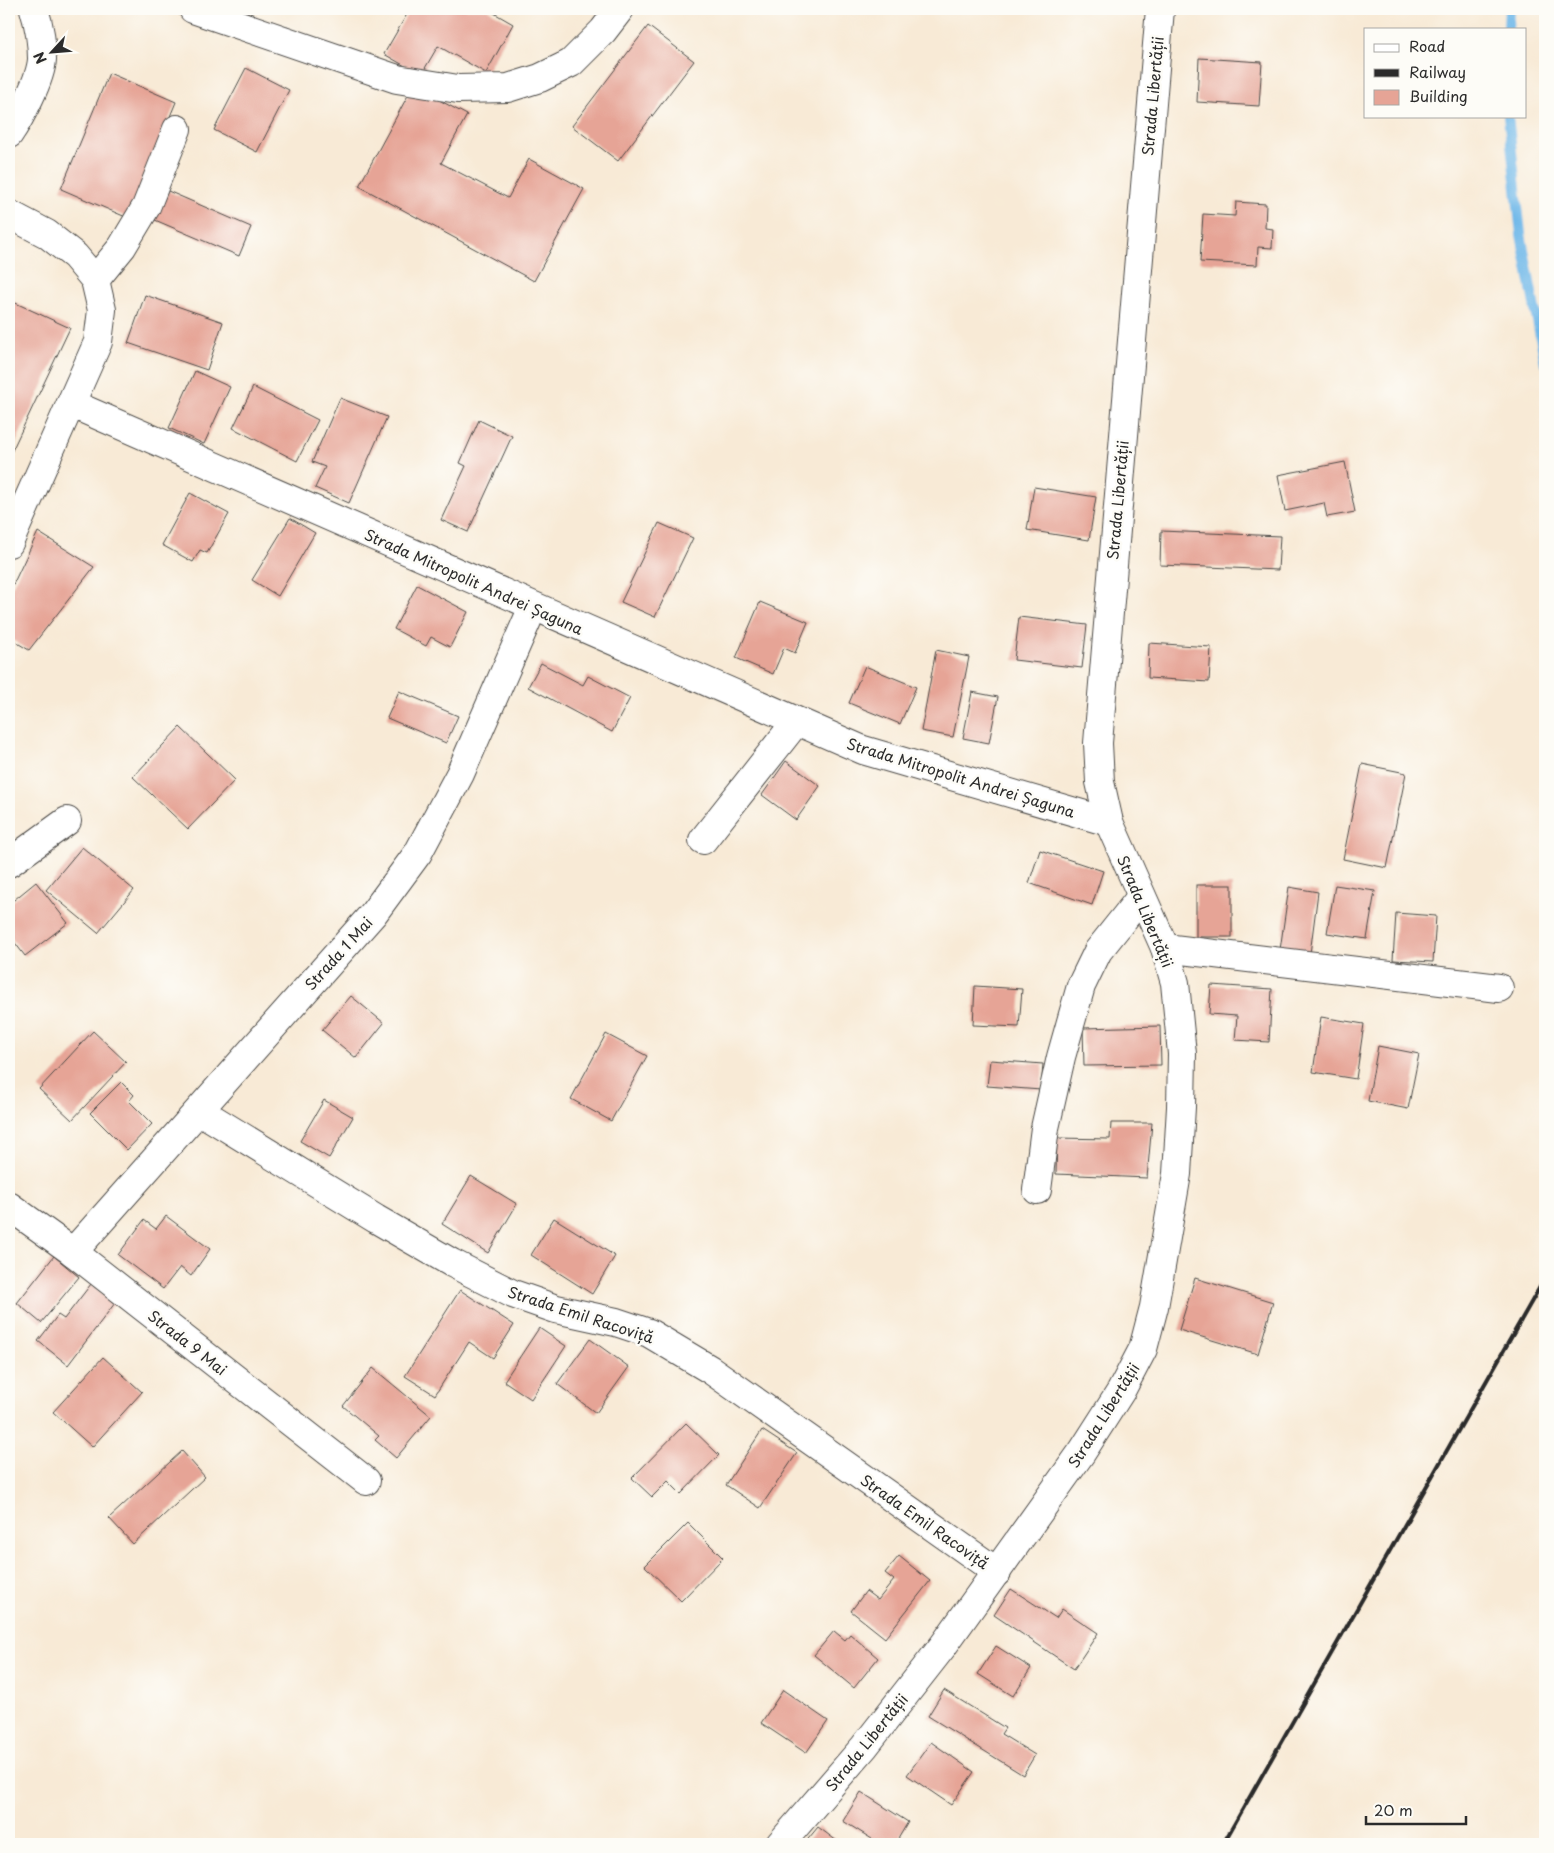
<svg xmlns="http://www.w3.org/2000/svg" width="1554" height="1853" viewBox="0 0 1554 1853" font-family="'Playpen Sans',sans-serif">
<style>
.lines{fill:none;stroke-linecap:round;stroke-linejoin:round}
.stream{stroke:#72b9e9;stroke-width:10}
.building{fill:#e6a496}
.minor-casing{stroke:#4a4845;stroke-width:30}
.minor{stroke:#fff;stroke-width:28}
.rail{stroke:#2b2b2b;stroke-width:4}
.labels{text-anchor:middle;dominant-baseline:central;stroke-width:5;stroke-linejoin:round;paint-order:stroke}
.street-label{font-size:15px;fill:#2b2b2b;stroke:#fdfcf7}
</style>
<rect width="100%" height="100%" fill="#fdfcf7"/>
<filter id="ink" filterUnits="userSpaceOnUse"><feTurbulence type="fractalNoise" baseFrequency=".02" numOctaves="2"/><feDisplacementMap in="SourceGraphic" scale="10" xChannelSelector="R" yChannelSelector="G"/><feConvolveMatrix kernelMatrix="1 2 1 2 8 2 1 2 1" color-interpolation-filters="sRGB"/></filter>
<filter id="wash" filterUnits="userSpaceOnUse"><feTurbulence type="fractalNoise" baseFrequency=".0096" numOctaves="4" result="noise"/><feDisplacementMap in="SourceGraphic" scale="20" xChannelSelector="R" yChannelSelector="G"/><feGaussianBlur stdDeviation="1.12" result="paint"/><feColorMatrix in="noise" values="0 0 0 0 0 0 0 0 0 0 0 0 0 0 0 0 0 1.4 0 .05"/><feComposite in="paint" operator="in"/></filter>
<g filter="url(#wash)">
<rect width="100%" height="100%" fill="#f8ead6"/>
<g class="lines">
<g class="stream">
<path d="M1508,29L1509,9"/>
<path d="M1508,116L1521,234L1545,363"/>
</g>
</g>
<g id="blocks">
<g class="building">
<path d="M410,9H487L513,24L486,73L438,46L421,75L384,54Z"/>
<path d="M648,26L694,61L618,161L572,126Z"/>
<path d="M1199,58L1262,62L1259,106L1197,102Z"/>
<path d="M246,68L289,90L257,152L214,130Z"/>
<path d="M109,73L176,102L128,218L61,189Z"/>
<path d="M413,86L467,115L441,163L508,198L529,159L584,189L534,281L359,186Z"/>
<path d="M168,191L251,227L239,256L155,220Z"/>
<path d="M1236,202L1266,204L1265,228L1273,229L1272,248L1258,247L1257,265L1200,262L1203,214L1235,216Z"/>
<path d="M145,295L223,322L207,370L128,343Z"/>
<path d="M9,300L70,328L9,457Z"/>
<path d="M195,371L230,387L204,444L169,428Z"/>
<path d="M253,387L318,420L297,461L233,428Z"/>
<path d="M340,398L387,417L349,503L315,488L325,467L312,462Z"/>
<path d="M479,420L512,436L468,532L441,520L466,466L460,463Z"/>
<path d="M1345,462L1355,512L1327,517L1324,503L1285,511L1278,475Z"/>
<path d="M1034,487L1096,497L1089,540L1027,530Z"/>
<path d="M190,493L229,514L207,553L200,550L193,562L162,545Z"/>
<path d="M290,518L315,533L278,596L252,580Z"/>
<path d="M659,523L693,538L655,617L621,602Z"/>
<path d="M1161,531L1280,536L1278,570L1160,565Z"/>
<path d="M38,532L94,567L29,650L9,638V593Z"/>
<path d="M417,585L468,612L450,647L431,637L426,646L394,629Z"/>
<path d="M760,602L808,622L795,653L784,648L773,674L736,658Z"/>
<path d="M1019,617L1087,625L1082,668L1014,660Z"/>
<path d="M1149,643L1211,647L1209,682L1148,678Z"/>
<path d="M936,650L969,657L953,737L921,731Z"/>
<path d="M541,663L583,685L588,676L630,698L612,732L528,687Z"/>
<path d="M865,666L916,687L900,724L849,703Z"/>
<path d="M399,691L458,716L446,743L387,718Z"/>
<path d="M972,692L998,697L989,743L963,738Z"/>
<path d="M180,727L235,780L188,829L133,777Z"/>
<path d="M786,761L820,786L796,820L762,795Z"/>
<path d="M1362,764L1406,773L1387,868L1343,859Z"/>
<path d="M82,847L134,890L98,933L46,890Z"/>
<path d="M1040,850L1103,871L1092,905L1029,883Z"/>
<path d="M36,882L68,923L25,956L9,935V904Z"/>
<rect x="1196" y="885" width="36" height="52"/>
<path d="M1335,885L1375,891L1367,939L1327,933Z"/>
<path d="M1289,887L1318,892L1310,954L1280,950Z"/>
<path d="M1396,913L1436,916L1433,962L1393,960Z"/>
<path d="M1211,985L1272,989L1269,1042L1235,1040L1237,1016L1209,1014Z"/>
<path d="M975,986L1022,989L1019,1027L973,1025Z"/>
<path d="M351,996L384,1023L356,1058L322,1030Z"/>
<path d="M1321,1017L1364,1024L1356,1079L1313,1072Z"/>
<path d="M1160,1026L1161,1065L1084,1066L1083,1028Z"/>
<path d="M93,1031L126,1062L72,1120L39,1089Z"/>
<path d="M606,1034L647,1056L611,1121L571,1099Z"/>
<path d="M1378,1046L1419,1054L1408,1109L1368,1101Z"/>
<path d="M990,1060L1043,1064L1041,1090L987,1086Z"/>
<path d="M121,1082L134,1095L129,1101L152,1124L127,1150L90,1113Z"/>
<path d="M324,1100L353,1117L329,1158L300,1141Z"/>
<path d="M1111,1123H1152L1147,1178L1056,1174L1057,1138L1110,1139Z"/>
<path d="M471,1176L517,1204L488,1253L442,1224Z"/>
<path d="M166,1216L210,1249L191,1276L180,1267L163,1289L118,1255L144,1220L156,1229Z"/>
<path d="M554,1218L615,1256L592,1294L531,1255Z"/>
<path d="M54,1256L79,1277L41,1323L17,1303Z"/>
<path d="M1195,1278L1273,1302L1258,1354L1179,1330Z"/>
<path d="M91,1284L115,1303L68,1365L38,1341L58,1315L64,1319Z"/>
<path d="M460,1290L514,1325L493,1358L469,1342L435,1395L405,1376Z"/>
<path d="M539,1328L566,1346L531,1399L504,1381Z"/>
<path d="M590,1339L629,1367L596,1413L557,1384Z"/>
<path d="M103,1357L142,1392L92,1447L53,1412Z"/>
<path d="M373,1368L431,1416L396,1458L375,1440L379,1436L343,1406Z"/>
<path d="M686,1423L719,1455L681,1494L668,1481L652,1497L632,1478Z"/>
<path d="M762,1430L797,1453L760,1508L726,1485Z"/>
<path d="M182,1451L205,1477L133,1544L109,1518Z"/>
<path d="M688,1523L723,1558L681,1601L645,1566Z"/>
<path d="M899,1556L930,1581L885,1638L851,1611L866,1591L878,1600L894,1580L885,1573Z"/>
<path d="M1011,1589L1056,1618L1062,1609L1098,1633L1074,1669L994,1615Z"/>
<path d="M834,1631L845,1640L850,1634L878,1658L854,1688L814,1655Z"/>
<path d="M996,1646L1031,1668L1013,1696L978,1674Z"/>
<path d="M783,1690L828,1721L806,1753L761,1723Z"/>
<path d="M944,1690L1005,1728L1001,1734L1035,1755L1023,1775L928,1716Z"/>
<path d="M931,1742L974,1772L951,1805L907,1775Z"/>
<path d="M861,1792L908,1822L895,1844H880L843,1821Z"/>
<path d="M818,1827L841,1844H804Z"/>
</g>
</g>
</g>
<g filter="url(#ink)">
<use href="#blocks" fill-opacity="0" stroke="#4a4845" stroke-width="1"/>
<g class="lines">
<defs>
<g id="minor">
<path d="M193,9L397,79L458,89L508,88L540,78L571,63L603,31L620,9"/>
<path d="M9,134C20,118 41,79 42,59C42,42 39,25 34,9"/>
<path d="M9,214L47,234L75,256L95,280L102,310L98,342L9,543"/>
<path d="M95,280L122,247L146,207L177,129"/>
<path d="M72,404L863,750L1109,822"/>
<path d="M703,840L796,722"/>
<path d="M9,863L67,821"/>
<path d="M1165,948L1499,988"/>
<path d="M200,1111L376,1219L452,1263L513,1294L556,1309L616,1322L649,1333L711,1370L997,1572"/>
<path d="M1037,1190L1045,1128L1061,1057L1081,986L1098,951L1141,897"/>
<path d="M9,1206L73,1252L366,1481"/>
<path d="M73,1252L373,914L418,853L460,774L533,607"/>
<path d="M780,1844L864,1747L943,1646L1082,1452L1121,1391L1143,1349L1154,1307L1177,1174L1181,1107L1182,1054L1175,983L1165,948L1109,822L1100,782L1098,743L1160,9"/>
</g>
</defs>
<use href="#minor" class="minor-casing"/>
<use href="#minor" class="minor"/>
<path class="rail" d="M1223,1844L1545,1278"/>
</g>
</g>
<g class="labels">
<g class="street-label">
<text transform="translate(1152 96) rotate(-85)">Strada Libertății</text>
<text transform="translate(1117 500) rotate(-85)">Strada Libertății</text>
<text transform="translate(474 581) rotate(24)">Strada Mitropolit Andrei Șaguna</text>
<text transform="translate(961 777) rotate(17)">Strada Mitropolit Andrei Șaguna</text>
<text transform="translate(1146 911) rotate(67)">Strada Libertății</text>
<text transform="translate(338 953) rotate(-48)">Strada 1 Mai</text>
<text transform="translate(581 1314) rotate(18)">Strada Emil Racoviță</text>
<text transform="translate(188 1342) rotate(38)">Strada 9 Mai</text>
<text transform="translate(1103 1415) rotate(-58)">Strada Libertății</text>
<text transform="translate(925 1521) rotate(35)">Strada Emil Racoviță</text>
<text transform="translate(866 1742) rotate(-51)">Strada Libertății</text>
</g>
</g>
<rect width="1554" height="1853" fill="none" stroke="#fdfcf7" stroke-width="30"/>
<rect x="1364" y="28" width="162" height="90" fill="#fdfcf7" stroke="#a9a8a5"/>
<rect x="1374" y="44" width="25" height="8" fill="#ffffff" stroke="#a9a8a5"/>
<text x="1409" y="52" font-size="15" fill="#2b2b2b">Road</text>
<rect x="1374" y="69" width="25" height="8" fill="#2b2b2b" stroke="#a9a8a5"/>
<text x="1409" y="78" font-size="15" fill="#2b2b2b">Railway</text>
<rect x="1374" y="90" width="25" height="15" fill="#e6a496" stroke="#a9a8a5"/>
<text x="1409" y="102" font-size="15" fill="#2b2b2b">Building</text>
<g transform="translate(52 52) rotate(244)" stroke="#fdfcf7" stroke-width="4" paint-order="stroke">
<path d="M0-4L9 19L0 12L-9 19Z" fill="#2b2b2b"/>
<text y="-8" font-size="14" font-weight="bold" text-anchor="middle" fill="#2b2b2b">N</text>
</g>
<path d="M1366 1816v8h100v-8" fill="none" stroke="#2b2b2b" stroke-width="2.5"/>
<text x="1374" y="1816" font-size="15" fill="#2b2b2b" stroke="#fdfcf7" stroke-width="4" paint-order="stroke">20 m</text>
</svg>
